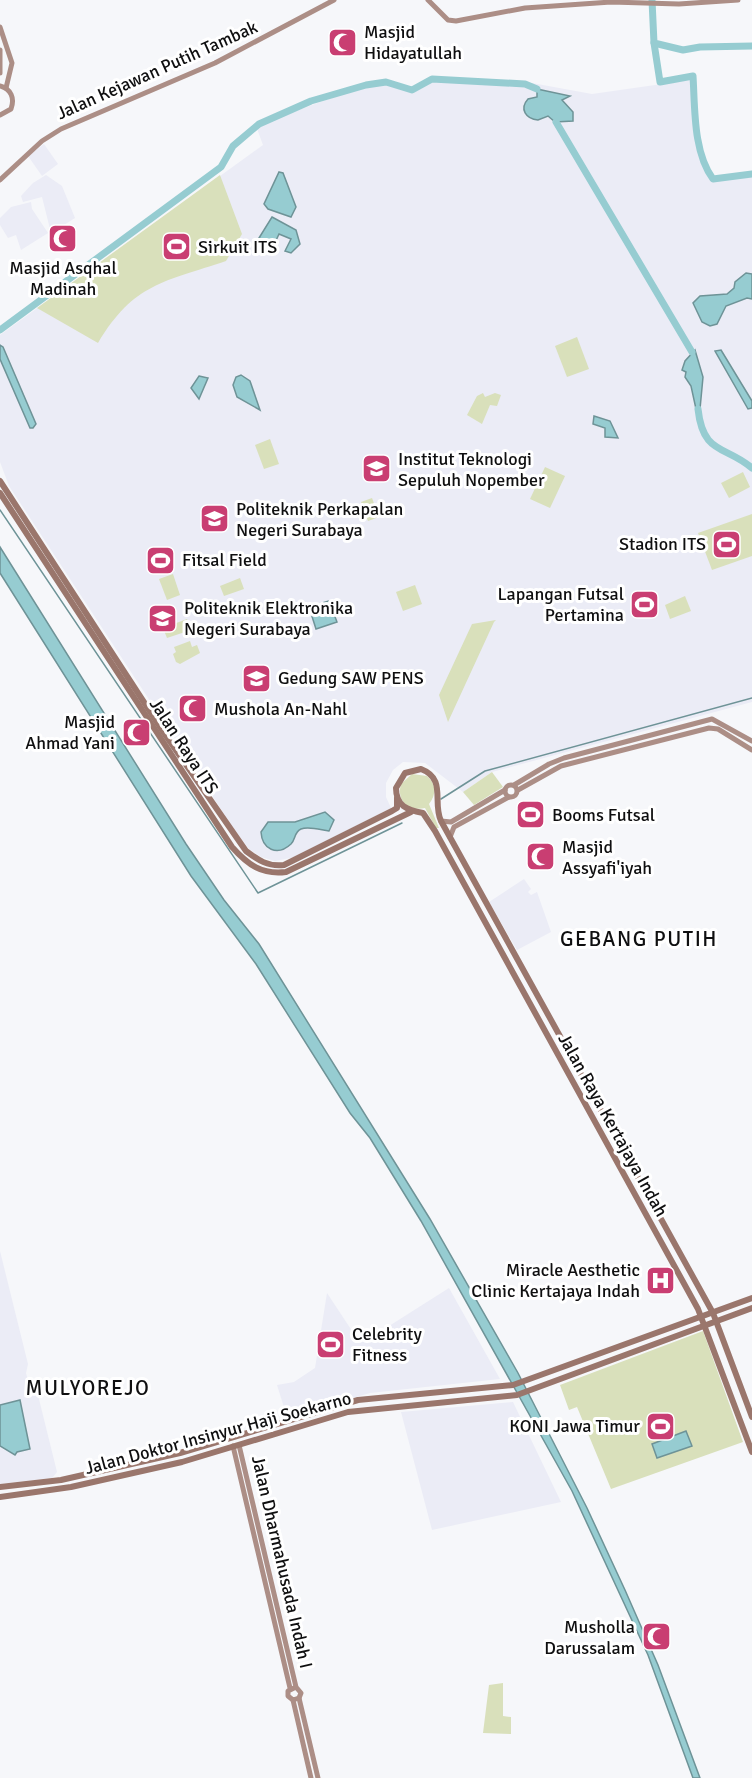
<svg xmlns="http://www.w3.org/2000/svg" width="752" height="1778" viewBox="0 0 752 1778" font-family="Signika,sans-serif">
<style>
.built{fill:#ebecf6}
.green{fill:#d9e0bb}
.water{fill:#96ccd1;stroke:#6e9397;stroke-width:1.5}
.lines{fill:none;stroke-linecap:round;stroke-linejoin:round}
.stream{stroke:#6e9397;stroke-width:1.5}
.river{stroke:#96ccd1;stroke-width:7}
.secondary{stroke:#ac8e86;stroke-width:5}
.primary{stroke:#9a766c;stroke-width:6}
.labels{text-anchor:middle;dominant-baseline:central;stroke-width:6;stroke-linejoin:round;paint-order:stroke}
.poi-label{font-size:18px;fill:#0f0f10;stroke:#fff;text-anchor:start}
.street-label{font-size:18px;fill:#0f0f10;stroke:#fff}
.quarter-label{font-size:21px;letter-spacing:1.5px;fill:#0f0f10;stroke:#fff}
</style>
<rect width="100%" height="100%" fill="#f6f7fa"/>
<g class="built">
<path d="M690,80L694,127L709,179L752,173V702L492,772L463,792L425,763L403,762L393,770L386,783V797L391,808L295,857L275,861L261,857L249,849L232,826L9,486L0,462V335L263,145L256,126L320,102L365,87L386,84L415,91L430,82L532,83L592,94Z"/>
<path d="M44,144L58,164L42,176L28,156Z"/>
<path d="M46,175L62,186L75,218L51,233L42,197L23,202L21,196L33,183Z"/>
<path d="M31,202L32,209L48,233L21,250L16,235L8,238L0,225V218L11,207Z"/>
<path d="M524,879L531,889L528,892L531,895L537,892L551,932L517,950L489,902Z"/>
<path d="M0,1251L28,1364L26,1373L29,1384L36,1387L57,1472L52,1478L0,1484Z"/>
<path d="M449,1288L500,1379L370,1393L287,1417L277,1385L294,1382L315,1368L327,1293L358,1340H367Z"/>
<path d="M513,1402L561,1502L432,1530L401,1412Z"/>
</g>
<g class="green">
<path d="M220,175L242,234L226,261C164,282 134,283 98,343L37,308Z"/>
<path d="M577,337L589,369L567,377L555,346Z"/>
<path d="M483,393L485,397L495,393L501,395L497,406L490,405L482,424L467,415L477,396Z"/>
<path d="M270,439L279,464L264,469L255,445Z"/>
<path d="M545,467L565,476L550,508L530,499Z"/>
<path d="M743,472L750,487L729,498L721,483Z"/>
<path d="M372,498L379,517L368,521L361,502Z"/>
<path d="M752,514V556L712,570L698,533Z"/>
<path d="M169,551L173,562L154,569L150,558Z"/>
<path d="M173,574L180,595L167,600L159,579Z"/>
<path d="M240,578L244,589L224,596L220,586Z"/>
<path d="M415,585L422,604L403,611L396,592Z"/>
<path d="M685,596L691,611L670,619L665,605Z"/>
<path d="M187,619L191,630L167,638L163,628Z"/>
<path d="M496,620L494,622L448,722L439,695L472,624Z"/>
<path d="M190,641L192,647L197,645L200,653L180,664L176,662L173,654L176,652L174,647Z"/>
<path d="M492,772L503,787L474,805L463,792Z"/>
<path d="M412,774L427,776C436,784 437,794 429,804L439,828H436L425,808C409,812 396,801 401,784Z"/>
<path d="M703,1331L743,1442L611,1489L577,1407L569,1410L560,1385Z"/>
<path d="M503,1683V1716L511,1717V1734L483,1733L489,1685Z"/>
</g>
<g class="water">
<path d="M537,89L570,96L562,100L573,112V121L555,122L548,116L538,120C526,119 519,109 528,99L537,97Z"/>
<path d="M279,172L283,173L296,207L291,217L268,209L264,204Z"/>
<path d="M272,217L296,230L300,244L291,253L285,251L291,239L279,234L274,245L259,238Z"/>
<path d="M746,273L752,274V299L747,298L726,306L717,324L710,326L702,322L693,303L700,296L727,294L734,288L735,282Z"/>
<path d="M0,345L3,347L36,424L33,428H30L0,359Z"/>
<path d="M695,350L703,377L700,409H696L691,386L685,377L686,372L682,370L685,361Z"/>
<path d="M721,350L752,401V408L748,409L715,351Z"/>
<path d="M241,375L250,381L260,410L237,397L233,385L236,377Z"/>
<path d="M199,376L208,378L199,399L191,388Z"/>
<path d="M594,416L610,421L618,438L605,437V428L593,424Z"/>
<path d="M0,547L186,844L224,900L259,944L430,1219L518,1373L587,1508L625,1590L658,1665L700,1778H693L648,1655L572,1491L421,1221L370,1138L350,1113L256,964L191,876L0,573Z"/>
<path d="M329,601L337,622L316,629L309,607Z"/>
<path d="M325,812L334,820L329,831C321,830 309,826 301,829C294,832 296,839 291,844C277,857 262,849 261,832L268,822H295Z"/>
<path d="M20,1400L30,1449L17,1452L15,1455L0,1446V1405Z"/>
<path d="M686,1431L692,1446L657,1458L652,1444Z"/>
</g>
<g class="lines">
<g class="stream">
<path d="M0,510L258,893L402,823"/>
<path d="M441,799L485,771L752,698"/>
</g>
<g class="river">
<path d="M652,0L654,43L683,50L700,47L752,46"/>
<path d="M654,43L660,82L693,76C695,107 693,152 713,179L752,174"/>
<path d="M556,122L692,352"/>
<path d="M0,330L221,167L233,146L259,124L311,101L366,85L386,82L412,90L432,79L525,84L537,89"/>
<path d="M698,409C703,455 725,445 752,468"/>
</g>
<g class="secondary">
<path d="M428,0L448,20L456,21L525,8L611,2L679,4L738,0"/>
<path d="M0,27L12,63L6,88"/>
<path d="M0,50V73"/>
<path d="M0,86C11,89 15,98 11,109L0,115"/>
<path d="M0,180L42,141L61,129L215,63L334,0"/>
<circle cx="511" cy="791" r="6"/>
<path d="M514,785L549,764L564,758L712,719L752,741"/>
<path d="M518,790L561,766L709,728L718,729L752,750"/>
<path d="M441,821L451,822L505,790"/>
<path d="M450,837L454,827L509,797"/>
<path d="M239,1445L296,1687L301,1693L299,1698L293,1700L288,1696V1691L296,1687"/>
<path d="M233,1446L290,1688"/>
<path d="M299,1698L318,1778"/>
<path d="M293,1700L311,1778"/>
</g>
<g class="primary">
<path d="M0,481L164,733L246,851C258,860 268,867 284,865L392,811L397,808V798"/>
<path d="M0,493L232,847C248,865 262,875 286,872L411,812"/>
<path d="M752,1417L713,1313L441,821C432,802 447,779 421,769L405,773L396,788C396,806 407,810 423,813L435,831L698,1309L752,1452"/>
<path d="M0,1487L61,1480L180,1453L358,1400L513,1385L752,1298"/>
<path d="M0,1497L71,1487L182,1462L348,1412L517,1395L752,1308"/>
</g>
</g>
<defs>
<symbol id="mosque-square" viewBox="-11 -11 22 22"><rect x="-9" y="-9" width="18" height="18" rx="4" fill="#c93e72" stroke="#fff"/><path d="M3.5-4.9A6 6 0 1 0 3.5 4.9A5 5 0 1 1 3.5-4.9Z" fill="#fff"/></symbol>
<symbol id="stadium-square" viewBox="-11 -11 22 22"><rect x="-9" y="-9" width="18" height="18" rx="4" fill="#c93e72" stroke="#fff"/><path d="M0-5a6.5 5 0 1 0 0 10a6.5 5 0 1 0 0-10ZM-3.5-1.8h7v3.6h-7Z" fill="#fff"/></symbol>
<symbol id="university-square" viewBox="-11 -11 22 22"><rect x="-9" y="-9" width="18" height="18" rx="4" fill="#c93e72" stroke="#fff"/><path d="M0-5L7-2L0 1L-7-2ZM-4 1L0 2.5L4 1V4Q0 6-4 4Z" fill="#fff"/></symbol>
<symbol id="hospital-square" viewBox="-11 -11 22 22"><rect x="-9" y="-9" width="18" height="18" rx="4" fill="#c93e72" stroke="#fff"/><path d="M-5-5h3v3.5h4V-5h3V5h-3V1.5h-4V5h-3Z" fill="#fff"/></symbol>
</defs>
<g fill-rule="evenodd">
<use href="#mosque-square" x="326" y="26" width="33" height="33"/>
<use href="#mosque-square" x="46" y="222" width="33" height="33"/>
<use href="#stadium-square" x="160" y="230" width="33" height="33"/>
<use href="#university-square" x="360" y="452" width="33" height="33"/>
<use href="#university-square" x="198" y="502" width="33" height="33"/>
<use href="#stadium-square" x="710" y="528" width="33" height="33"/>
<use href="#stadium-square" x="144" y="544" width="33" height="33"/>
<use href="#stadium-square" x="628" y="588" width="33" height="33"/>
<use href="#university-square" x="146" y="602" width="33" height="33"/>
<use href="#university-square" x="240" y="662" width="33" height="33"/>
<use href="#mosque-square" x="176" y="692" width="33" height="33"/>
<use href="#mosque-square" x="120" y="716" width="33" height="33"/>
<use href="#stadium-square" x="514" y="798" width="33" height="33"/>
<use href="#mosque-square" x="524" y="840" width="33" height="33"/>
<use href="#hospital-square" x="644" y="1264" width="33" height="33"/>
<use href="#stadium-square" x="314" y="1328" width="33" height="33"/>
<use href="#stadium-square" x="644" y="1410" width="33" height="33"/>
<use href="#mosque-square" x="640" y="1620" width="33" height="33"/>
</g>
<g class="labels">
<g class="poi-label">
<text x="364" y="32">Masjid<tspan x="364" dy="21">Hidayatullah</tspan></text>
<text x="198" y="247">Sirkuit ITS</text>
<text x="63" y="268" text-anchor="middle">Masjid Asqhal<tspan x="63" dy="21">Madinah</tspan></text>
<text x="398" y="459">Institut Teknologi<tspan x="398" dy="21">Sepuluh Nopember</tspan></text>
<text x="236" y="509">Politeknik Perkapalan<tspan x="236" dy="21">Negeri Surabaya</tspan></text>
<text x="706" y="544" text-anchor="end">Stadion ITS</text>
<text x="182" y="560">Fitsal Field</text>
<text x="624" y="594" text-anchor="end">Lapangan Futsal<tspan x="624" dy="21">Pertamina</tspan></text>
<text x="184" y="608">Politeknik Elektronika<tspan x="184" dy="21">Negeri Surabaya</tspan></text>
<text x="278" y="678">Gedung SAW PENS</text>
<text x="214" y="709">Mushola An-Nahl</text>
<text x="115" y="722" text-anchor="end">Masjid<tspan x="115" dy="21">Ahmad Yani</tspan></text>
<text x="552" y="815">Booms Futsal</text>
<text x="562" y="847">Masjid<tspan x="562" dy="21">Assyafi'iyah</tspan></text>
<text x="640" y="1270" text-anchor="end">Miracle Aesthetic<tspan x="640" dy="21">Clinic Kertajaya Indah</tspan></text>
<text x="352" y="1334">Celebrity<tspan x="352" dy="21">Fitness</tspan></text>
<text x="640" y="1426" text-anchor="end">KONI Jawa Timur</text>
<text x="635" y="1627" text-anchor="end">Musholla<tspan x="635" dy="21">Darussalam</tspan></text>
</g>
<g class="street-label">
<text transform="translate(157 70) rotate(-24)">Jalan Kejawan Putih Tambak</text>
<text transform="translate(184 746) rotate(57)">Jalan Raya ITS</text>
<text transform="translate(613 1125) rotate(61)">Jalan Raya Kertajaya Indah</text>
<text transform="translate(218 1433) rotate(-15)">Jalan Doktor Insinyur Haji Soekarno</text>
<text transform="translate(282 1562) rotate(77)">Jalan Dharmahusada Indah I</text>
</g>
<g class="quarter-label">
<text x="639" y="939">GEBANG PUTIH</text>
<text x="88" y="1388">MULYOREJO</text>
</g>
</g>
</svg>
